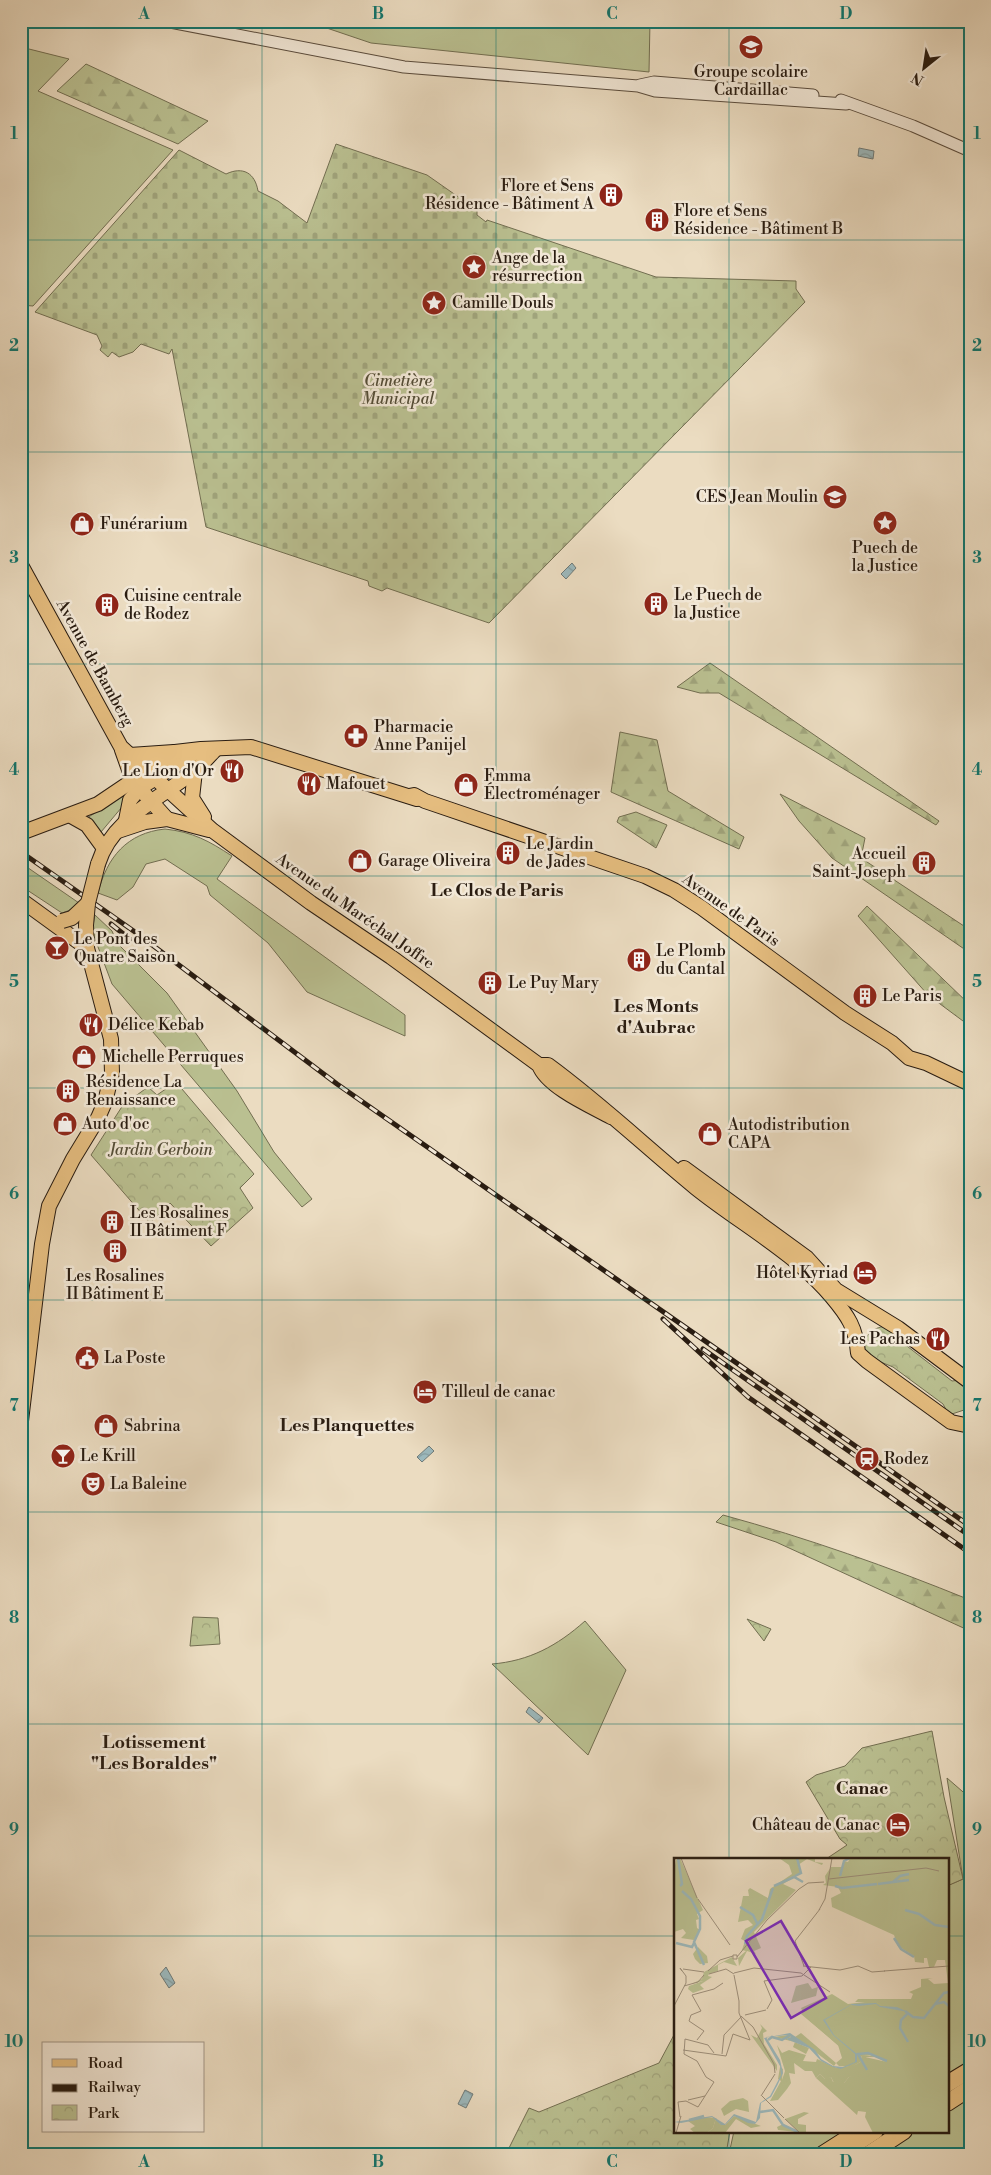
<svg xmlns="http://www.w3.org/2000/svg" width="991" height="2175" viewBox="0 0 991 2175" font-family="'Libre Bodoni',serif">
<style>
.grass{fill:#bac091;stroke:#726e51}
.forest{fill:url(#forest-firs);stroke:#726e51}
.cemetery{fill:url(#cemetery-stones);stroke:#726e51}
.park{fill:url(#park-crowns);stroke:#726e51}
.water{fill:url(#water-waves);stroke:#6e7a78}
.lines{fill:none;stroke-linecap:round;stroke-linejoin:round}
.minor-casing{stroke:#5a4c3d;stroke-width:13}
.major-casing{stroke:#291c11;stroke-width:16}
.highway-casing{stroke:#291c11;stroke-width:18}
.minor{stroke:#f2e8d7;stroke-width:11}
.major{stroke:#e6be80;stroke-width:14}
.highway{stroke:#e6be80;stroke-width:16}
.rail-casing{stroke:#291c11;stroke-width:5}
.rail{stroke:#f2e8d7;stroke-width:3;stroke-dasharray:9;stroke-linecap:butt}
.major-bridge-casing{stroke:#291c11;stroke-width:16;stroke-linecap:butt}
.major-bridge{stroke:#e6be80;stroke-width:14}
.grid{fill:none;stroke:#0f766e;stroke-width:1;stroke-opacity:0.55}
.labels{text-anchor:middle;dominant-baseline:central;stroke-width:5;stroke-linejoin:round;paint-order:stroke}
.poi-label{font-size:16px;fill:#291c11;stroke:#f2e8d7;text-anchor:start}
.park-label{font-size:16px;font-style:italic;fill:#544d37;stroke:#f2e8d7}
.street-label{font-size:16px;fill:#291c11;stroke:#f2e8d7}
.neighbourhood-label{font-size:18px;font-weight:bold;fill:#291c11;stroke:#f2e8d7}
.inset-river{fill:none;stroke:#9cb9bd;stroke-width:2.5}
.inset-road{fill:none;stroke:#9d8f7b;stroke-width:1}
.view{fill:#7b2cbf;fill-opacity:0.15;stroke:#7b2cbf;stroke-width:2.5}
.inset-edge{fill:none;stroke:#291c11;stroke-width:2.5}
.neatline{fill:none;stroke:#0f766e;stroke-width:2}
.grid-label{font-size:16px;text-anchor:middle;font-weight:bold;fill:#0f766e}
</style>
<defs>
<pattern id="forest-firs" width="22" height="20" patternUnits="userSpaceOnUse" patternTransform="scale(1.25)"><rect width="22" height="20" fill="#bac091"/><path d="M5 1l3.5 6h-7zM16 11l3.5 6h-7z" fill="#a0a47c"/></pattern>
<pattern id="cemetery-stones" width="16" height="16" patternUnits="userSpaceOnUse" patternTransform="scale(1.25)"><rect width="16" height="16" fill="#bac091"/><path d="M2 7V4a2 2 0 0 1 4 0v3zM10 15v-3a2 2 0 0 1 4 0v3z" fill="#a0a47c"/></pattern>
<pattern id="park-crowns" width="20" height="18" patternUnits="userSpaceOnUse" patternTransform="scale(1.25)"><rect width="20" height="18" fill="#bac091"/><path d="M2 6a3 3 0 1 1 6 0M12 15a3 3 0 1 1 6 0" fill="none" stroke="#a0a47c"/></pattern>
<pattern id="water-waves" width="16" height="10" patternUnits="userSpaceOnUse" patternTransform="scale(1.25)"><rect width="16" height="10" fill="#9cb9bd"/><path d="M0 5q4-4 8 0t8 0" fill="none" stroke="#869ea1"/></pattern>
</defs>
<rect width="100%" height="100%" fill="#ebdcc1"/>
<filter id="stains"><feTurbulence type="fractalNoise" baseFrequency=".004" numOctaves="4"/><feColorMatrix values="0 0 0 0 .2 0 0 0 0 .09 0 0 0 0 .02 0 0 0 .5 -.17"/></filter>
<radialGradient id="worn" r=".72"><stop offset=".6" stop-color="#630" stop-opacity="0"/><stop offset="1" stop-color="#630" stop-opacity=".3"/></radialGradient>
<g class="grass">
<path d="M306,21H650L649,72L371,43Z"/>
<path d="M21,47L69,59L38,91L173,150L33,306L21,305Z"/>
<path d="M125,794L128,797L127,801L101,832L87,818Z"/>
<path d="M165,829C193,832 209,841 232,856L217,879L405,1015V1036L307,992L268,943L210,895L207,886L165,859L146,864L133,887L117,900L98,893C107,857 127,833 165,829Z"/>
<path d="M21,863L79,903L73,909L62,913L21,886Z"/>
<path d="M95,915L112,931L117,943L167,993L237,1091L274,1152L312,1199L302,1207L112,984L92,931Z"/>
<path d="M585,1621L626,1670L588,1755L492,1664C529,1661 557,1646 585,1621Z"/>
<path d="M947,1778L970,1798V2154H729L734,2131H947V1886L963,1879Z"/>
</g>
<g class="forest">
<path d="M86,64L208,121L178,144L57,91Z"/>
<path d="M710,663L939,821L936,825L719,693H700L677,687Z"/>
<path d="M620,732L657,740L668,791L744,837L739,849L611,792Z"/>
<path d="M780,794L865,838L861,858L970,930V953L832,858L799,821Z"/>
<path d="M636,812L667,825L656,848L617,822L619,817Z"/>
<path d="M867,906L970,1005V1016L963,1021L928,995L858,916Z"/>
<path d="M723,1515C807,1538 889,1567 970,1600V1631L776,1542L716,1522Z"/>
</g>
<path class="cemetery" d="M336,144L427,175L477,210V215L486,222L487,220L656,277L796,281V289L805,302L489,623L387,588L382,591L369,586L368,581L206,527L172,349L169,354L141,344L133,352L119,357L112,352L108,357L100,350L102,346L97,335L35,312L179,150L226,174C243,166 255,173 258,191L278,201L307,223Z"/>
<g class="park">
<path d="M176,1082L254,1174L240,1188L253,1208L211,1246L170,1203L150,1223L91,1155L123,1105L148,1087L157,1095Z"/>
<path d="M886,1326L894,1329V1336L952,1381L960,1380L969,1389V1395L964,1410L949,1415L943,1404L893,1367L871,1358L865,1351C863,1336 871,1328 886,1326Z"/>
<path d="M193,1617L218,1618L220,1644L190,1646Z"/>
<path d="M747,1619L771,1629L764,1641Z"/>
<path d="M932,1731L944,1797L963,1879L947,1886V1859H826L847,1845L840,1839L806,1782L816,1775L845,1766L862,1748Z"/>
<path d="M675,2033V2131H730L726,2154H506L529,2108L539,2112L659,2063Z"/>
</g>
<g class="water">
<path d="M859,148L874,151L873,159L858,156Z"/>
<path d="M572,563L576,568L566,579L561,574Z"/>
<path d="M429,1446L434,1451L422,1462L417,1457Z"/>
<path d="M529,1707L543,1718L539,1723L526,1712Z"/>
<path d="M166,1967L175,1983L169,1988L160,1974Z"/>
<path d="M465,2090L473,2094L466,2108L458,2104Z"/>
</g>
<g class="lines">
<defs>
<g id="minor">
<path d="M165,21L404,67L638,86L655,91L846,104"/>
<path d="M640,85L654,82L813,95"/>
<path d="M841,100L913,126L970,151"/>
</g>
<g id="major">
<path d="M21,565L121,747L212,830L311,903L391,957L539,1065C547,1087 591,1106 611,1117"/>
<path d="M122,750L133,781L167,819"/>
<path d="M130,755L174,752"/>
<path d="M195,771L192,798L204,817"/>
<path d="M409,796L414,795L425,801L645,876L674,890L702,908L845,1013L892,1043L909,1058L926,1063L970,1084"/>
<path d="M71,816L87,825L103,847"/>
<path d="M126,820L130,800L140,788L196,752"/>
<path d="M118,831L145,822L167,819L209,830"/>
<path d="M21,833L98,804L175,752L201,749L251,747L417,799"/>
<path d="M98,864C112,819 158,800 193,772C201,766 208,757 215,750"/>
<path d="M21,900L87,948"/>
<path d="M539,1065H548C600,1103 646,1147 696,1188C741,1224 794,1252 832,1297C848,1316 856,1328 858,1353L867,1361L951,1422L970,1426"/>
<path d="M684,1168L807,1258L836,1290L898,1328L970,1382"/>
<path d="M21,1421L42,1244L49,1206L73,1159L98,1118L105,1102L112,1073L111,1039L87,948L86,925"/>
</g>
<g id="highway">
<path d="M947,2084L970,2070"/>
<path d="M947,2103L970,2088"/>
<path d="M852,2146L875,2131"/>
<path d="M823,2154L859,2131"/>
<path d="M869,2154L904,2131"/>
</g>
</defs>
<use href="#minor" class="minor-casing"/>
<use href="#major" class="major-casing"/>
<use href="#highway" class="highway-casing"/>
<use href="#minor" class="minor"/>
<use href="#major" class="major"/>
<use href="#highway" class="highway"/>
<defs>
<g id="rail">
<path d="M21,852L135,932L337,1084L970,1526"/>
<path d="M111,924L131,940"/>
<path d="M663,1319L748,1397L970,1553"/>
<path d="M703,1349L970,1536"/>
</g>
</defs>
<use href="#rail" class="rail-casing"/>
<use href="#rail" class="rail"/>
<defs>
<g id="major-bridge">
<path d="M62,921L72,918L88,903"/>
<path d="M86,925L88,903L98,864"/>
</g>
</defs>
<use href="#major-bridge" class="major-bridge-casing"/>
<use href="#major-bridge" class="major-bridge"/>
</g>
<path class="grid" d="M262,21V2154M496,21V2154M729,21V1859M21,240H970M21,452H970M21,664H970M21,876H970M21,1088H970M21,1300H970M21,1512H970M21,1724H970M21,1936H675M947,1936H970M729,2131V2154"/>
<defs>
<symbol id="school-disc" viewBox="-11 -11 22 22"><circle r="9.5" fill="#8f2418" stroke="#f2e8d7"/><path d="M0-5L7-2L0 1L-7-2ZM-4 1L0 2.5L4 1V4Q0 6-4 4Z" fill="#fff"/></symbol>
<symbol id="building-disc" viewBox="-11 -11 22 22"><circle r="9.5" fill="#8f2418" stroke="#f2e8d7"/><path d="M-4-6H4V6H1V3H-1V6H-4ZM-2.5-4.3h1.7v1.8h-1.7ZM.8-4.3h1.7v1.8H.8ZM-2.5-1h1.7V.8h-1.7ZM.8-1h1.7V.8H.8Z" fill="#fff"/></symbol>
<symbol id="sight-disc" viewBox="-11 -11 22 22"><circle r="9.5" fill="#8f2418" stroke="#f2e8d7"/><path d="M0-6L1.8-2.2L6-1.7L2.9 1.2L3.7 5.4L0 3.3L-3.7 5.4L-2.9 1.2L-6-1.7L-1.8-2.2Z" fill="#fff"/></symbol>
<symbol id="shop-disc" viewBox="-11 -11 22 22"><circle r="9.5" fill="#8f2418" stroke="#f2e8d7"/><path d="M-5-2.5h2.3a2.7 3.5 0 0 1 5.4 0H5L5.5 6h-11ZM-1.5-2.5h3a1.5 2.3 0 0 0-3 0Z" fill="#fff"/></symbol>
<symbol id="pharmacy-disc" viewBox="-11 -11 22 22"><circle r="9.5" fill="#8f2418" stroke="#f2e8d7"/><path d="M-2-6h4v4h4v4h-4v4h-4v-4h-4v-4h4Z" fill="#fff"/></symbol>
<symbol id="restaurant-disc" viewBox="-11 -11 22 22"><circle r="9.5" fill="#8f2418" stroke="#f2e8d7"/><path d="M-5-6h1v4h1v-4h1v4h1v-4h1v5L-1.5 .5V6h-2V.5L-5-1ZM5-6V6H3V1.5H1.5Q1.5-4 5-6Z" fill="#fff"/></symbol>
<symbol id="bar-disc" viewBox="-11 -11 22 22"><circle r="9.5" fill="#8f2418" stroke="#f2e8d7"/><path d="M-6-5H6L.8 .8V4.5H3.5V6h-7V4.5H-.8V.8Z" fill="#fff"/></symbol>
<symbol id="hotel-disc" viewBox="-11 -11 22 22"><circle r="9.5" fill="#8f2418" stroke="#f2e8d7"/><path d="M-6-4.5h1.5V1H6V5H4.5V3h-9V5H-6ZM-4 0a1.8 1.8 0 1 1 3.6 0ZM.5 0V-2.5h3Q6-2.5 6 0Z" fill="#fff"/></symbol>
<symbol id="civic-disc" viewBox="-11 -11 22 22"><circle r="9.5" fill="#8f2418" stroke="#f2e8d7"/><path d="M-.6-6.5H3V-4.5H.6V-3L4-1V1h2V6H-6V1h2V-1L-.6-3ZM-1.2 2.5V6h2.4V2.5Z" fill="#fff"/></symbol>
<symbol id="station-disc" viewBox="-11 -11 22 22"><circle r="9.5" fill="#8f2418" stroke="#f2e8d7"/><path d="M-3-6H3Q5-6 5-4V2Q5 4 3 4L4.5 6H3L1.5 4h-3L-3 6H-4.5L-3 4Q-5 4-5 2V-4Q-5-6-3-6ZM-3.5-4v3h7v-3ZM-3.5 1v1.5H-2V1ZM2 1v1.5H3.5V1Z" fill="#fff"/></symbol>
<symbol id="theatre-disc" viewBox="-11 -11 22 22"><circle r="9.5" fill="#8f2418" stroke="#f2e8d7"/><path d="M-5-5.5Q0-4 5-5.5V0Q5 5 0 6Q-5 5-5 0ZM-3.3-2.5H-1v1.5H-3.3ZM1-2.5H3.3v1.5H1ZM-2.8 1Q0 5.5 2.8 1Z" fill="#fff"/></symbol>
</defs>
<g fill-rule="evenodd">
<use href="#school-disc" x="737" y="33" width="28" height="28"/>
<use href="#building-disc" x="597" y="181" width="28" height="28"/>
<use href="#building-disc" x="643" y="206" width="28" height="28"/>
<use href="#sight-disc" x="460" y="253" width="28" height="28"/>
<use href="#sight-disc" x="420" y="289" width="28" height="28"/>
<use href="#school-disc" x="821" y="483" width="28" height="28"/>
<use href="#sight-disc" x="871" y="509" width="28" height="28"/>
<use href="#shop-disc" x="68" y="510" width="28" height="28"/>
<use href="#building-disc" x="642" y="590" width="28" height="28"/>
<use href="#building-disc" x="93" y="591" width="28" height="28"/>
<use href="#pharmacy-disc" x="342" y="722" width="28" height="28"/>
<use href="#restaurant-disc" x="218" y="757" width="28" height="28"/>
<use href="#restaurant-disc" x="295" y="770" width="28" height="28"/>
<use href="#shop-disc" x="452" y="771" width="28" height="28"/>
<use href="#building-disc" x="494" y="839" width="28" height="28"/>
<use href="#shop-disc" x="346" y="847" width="28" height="28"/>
<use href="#building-disc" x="910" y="849" width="28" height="28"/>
<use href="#bar-disc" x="43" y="934" width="28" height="28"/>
<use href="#building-disc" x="625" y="946" width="28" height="28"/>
<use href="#building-disc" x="476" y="969" width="28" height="28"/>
<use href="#building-disc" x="851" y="982" width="28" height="28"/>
<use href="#restaurant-disc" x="77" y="1011" width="28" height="28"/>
<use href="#shop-disc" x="70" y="1043" width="28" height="28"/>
<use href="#building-disc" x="54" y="1077" width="28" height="28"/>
<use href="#shop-disc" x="51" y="1110" width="28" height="28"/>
<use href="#shop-disc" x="696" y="1120" width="28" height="28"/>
<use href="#building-disc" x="98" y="1208" width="28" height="28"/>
<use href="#building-disc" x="101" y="1237" width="28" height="28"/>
<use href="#hotel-disc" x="851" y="1259" width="28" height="28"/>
<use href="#restaurant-disc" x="924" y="1325" width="28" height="28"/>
<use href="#civic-disc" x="73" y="1344" width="28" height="28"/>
<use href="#hotel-disc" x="411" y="1378" width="28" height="28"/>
<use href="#shop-disc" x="92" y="1412" width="28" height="28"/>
<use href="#bar-disc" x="49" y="1442" width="28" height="28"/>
<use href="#station-disc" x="853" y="1445" width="28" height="28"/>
<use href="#theatre-disc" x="79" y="1470" width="28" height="28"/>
<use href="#hotel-disc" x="884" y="1811" width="28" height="28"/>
</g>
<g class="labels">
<g class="poi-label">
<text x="751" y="72" text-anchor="middle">Groupe scolaire<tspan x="751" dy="18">Cardaillac</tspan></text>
<text x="594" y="186" text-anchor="end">Flore et Sens<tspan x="594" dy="18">Résidence - Bâtiment A</tspan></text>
<text x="674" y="211">Flore et Sens<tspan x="674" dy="18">Résidence - Bâtiment B</tspan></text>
<text x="492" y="258">Ange de la<tspan x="492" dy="18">résurrection</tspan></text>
<text x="452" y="303">Camille Douls</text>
<text x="818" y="497" text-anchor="end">CES Jean Moulin</text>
<text x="100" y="524">Funérarium</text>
<text x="885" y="548" text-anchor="middle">Puech de<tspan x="885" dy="18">la Justice</tspan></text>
<text x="674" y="595">Le Puech de<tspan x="674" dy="18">la Justice</tspan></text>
<text x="124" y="596">Cuisine centrale<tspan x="124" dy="18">de Rodez</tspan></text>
<text x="374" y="727">Pharmacie<tspan x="374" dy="18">Anne Panijel</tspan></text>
<text x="214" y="771" text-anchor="end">Le Lion d'Or</text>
<text x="484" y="776">Emma<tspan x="484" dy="18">Électroménager</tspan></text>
<text x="326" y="784">Mafouet</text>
<text x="526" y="844">Le Jardin<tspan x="526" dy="18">de Jades</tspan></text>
<text x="906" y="854" text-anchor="end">Accueil<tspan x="906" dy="18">Saint-Joseph</tspan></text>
<text x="378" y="861">Garage Oliveira</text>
<text x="74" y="939">Le Pont des<tspan x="74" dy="18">Quatre Saison</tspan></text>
<text x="656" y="951">Le Plomb<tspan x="656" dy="18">du Cantal</tspan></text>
<text x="508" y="983">Le Puy Mary</text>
<text x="882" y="996">Le Paris</text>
<text x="108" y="1025">Délice Kebab</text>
<text x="102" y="1057">Michelle Perruques</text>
<text x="86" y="1082">Résidence La<tspan x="86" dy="18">Renaissance</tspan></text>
<text x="82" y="1124">Auto d'oc</text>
<text x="728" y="1125">Autodistribution<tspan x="728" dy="18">CAPA</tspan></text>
<text x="130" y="1213">Les Rosalines<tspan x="130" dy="18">II Bâtiment F</tspan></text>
<text x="848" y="1273" text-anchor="end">Hôtel Kyriad</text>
<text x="115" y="1276" text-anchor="middle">Les Rosalines<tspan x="115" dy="18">II Bâtiment E</tspan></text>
<text x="920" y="1339" text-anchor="end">Les Pachas</text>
<text x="104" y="1358">La Poste</text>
<text x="442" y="1392">Tilleul de canac</text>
<text x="124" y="1426">Sabrina</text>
<text x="80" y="1456">Le Krill</text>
<text x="884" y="1459">Rodez</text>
<text x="110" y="1484">La Baleine</text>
<text x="880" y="1825" text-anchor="end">Château de Canac</text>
</g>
<g class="park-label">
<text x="398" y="381">Cimetière<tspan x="398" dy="18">Municipal</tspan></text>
<text x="161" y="1150">Jardin Gerboin</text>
</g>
<g class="street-label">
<text transform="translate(95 663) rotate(61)">Avenue de Bamberg</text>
<text transform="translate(731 910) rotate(35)">Avenue de Paris</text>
<text transform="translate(355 911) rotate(35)">Avenue du Maréchal Joffre</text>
</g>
<g class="neighbourhood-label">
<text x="497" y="890">Le Clos de Paris</text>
<text x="656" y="1006">Les Monts<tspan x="656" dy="21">d'Aubrac</tspan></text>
<text x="347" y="1425">Les Planquettes</text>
<text x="154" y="1742">Lotissement<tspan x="154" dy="21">"Les Boraldes"</tspan></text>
<text x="862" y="1788">Canac</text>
</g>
</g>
<g transform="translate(674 1858)">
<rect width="275" height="275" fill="#ebdcc1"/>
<path d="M6,0L29,52L23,56L25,61L22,62L23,70L26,72L20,82L7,80L12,75L9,71L0,74V13L2,2ZM105,0H141V4L149,5L148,7L133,1L124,7L127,15L109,26L122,32L80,74L87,90L80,93L82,96L73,93L65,108L64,100L72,93L68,92L71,83L67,81L71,71L79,67L74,62L64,64L69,38H75L74,32L76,30L94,40L96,31L118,16L115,7ZM176,0H275V275H199L191,259L192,254L184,253L183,257L142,220L146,216L151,221L157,219L159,224L170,225L175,219L194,212L191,199L213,204L199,197L187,198L188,203L178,209L165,208L162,205L168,200L164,187L127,156L129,154L127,150L158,136L174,146L191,144H181L184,141H237L239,136L235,134L247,129V121L259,120L254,121L260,126L274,125L271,102H263L260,109H255L253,100H250V105L241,104L240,98L224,88L220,77L158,49L157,40L167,35L164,29L149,27L152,25L151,18L157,9H168L170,3L174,4ZM58,99L63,108L50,104L44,107V113L35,116L34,118L38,119L26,127L30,131L19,135L14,131L15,128L29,123L17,126L28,121L30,114ZM69,240L74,243L75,254L62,251L50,258L47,251L56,243ZM31,259L42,260L39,270L33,275H21L16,271L21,268L14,263Z" fill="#bac091"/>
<path d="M137,151L143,152L150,166L170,188L168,191L136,163L141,155L131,154ZM86,166L93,173L89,175L90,186L103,207V213L77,177L83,180L88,170ZM103,187L108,195L115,192L132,197L129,203L142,204L143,201L163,210L181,207L188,203L187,197L207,199L213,205L202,199H192L197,217L175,219L170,225H160L157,219L152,222L146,216L142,220L138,213H131L120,205L121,216L115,215L117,225L113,231L104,242L96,243L107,223L104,221L106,209L109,211L108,222L111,213ZM130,254L135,255L124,261V266L132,267V275L104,272L103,269L109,266L124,273L111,261ZM60,258L87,268L77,270L62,261L51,275H33L39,270L42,260L46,266L51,267Z" fill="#bac091"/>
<path d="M185,2L184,16L168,17L178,4ZM234,13V21L204,25L206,16ZM231,23L237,25L230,34L224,35L223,39L231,44L227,46L187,34L189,31ZM101,30V51L90,60L89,59ZM84,51L89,53L83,64L84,68L72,81H69L82,67L72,55L81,56ZM24,89L33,98L34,105L26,106L21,101L19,96ZM228,145L238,146L246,159L219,148ZM267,146L275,148V158L258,159L260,183L253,158L259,150ZM177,149L157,166L170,184L151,162Z" fill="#bac091"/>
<path d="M134,125L138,131L144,129L142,138L117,145L122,128Z" fill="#bac091"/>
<path d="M127,175L162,205L160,208L121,179ZM114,177L117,179L113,181L135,190L132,196L119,189L121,184L100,179Z" fill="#bac091"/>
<path d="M208,150L221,151L233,157L227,165L217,163L208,158Z" fill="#bac091"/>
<path d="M202,145L206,148L223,149L234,154L206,149L202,146L185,148L177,147L151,162L160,177L183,196V204L167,211L159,209L147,203L135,190L112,181L117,179L114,177L92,179L106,202L109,215L103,228L97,239L87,245L86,260L81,266L74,265L60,258L51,267H47L38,259L7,265L0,264L38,258L51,266L60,256L82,264L86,245L96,238L107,217L106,208L90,180L116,175L141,192L147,201L159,208L169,209L181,204V196L159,177L149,162L178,146Z" fill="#9cb9bd"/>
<path class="inset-river" d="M4,0L8,26L6,28M121,18L127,15L123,0M166,18L170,3L176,0M219,24L226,18L235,16M204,26L235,22M100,28L120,19L129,24M161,28L168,30L203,26M8,33L17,41L26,58V71L20,84L30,107M66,49L79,57L84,67M231,52L245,56L261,67L275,69M220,80L227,91L240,99M2,85L18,89L20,85M71,86L73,78L88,61L99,30M261,146L270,144L275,148M231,153L239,159L250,160L270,135L275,134M94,182L98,179L108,182L116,177M234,184L226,170L227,162L234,155M193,212L184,196L194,195L213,203M86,254L99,252L109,267L124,274M15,262L30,258"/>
<path class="inset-road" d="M7,0L23,40M155,21L252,10L265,13M24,41L56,87M145,52L151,41L158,0M59,97H63V101H59ZM63,99L93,62L125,31L134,25L150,24M129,108L166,112L184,108L198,114L211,113M130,108L121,83L146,51M9,111L30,114M34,113L46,102L59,98M210,113L275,108M60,115L80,110L127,115L156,134M35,116L52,111L60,116M60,117L65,143M10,128L24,124L30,117M0,148L12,125V118L6,110L8,113M93,151L98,142L90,123L128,118L137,109M71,157L92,152M68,159L79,169L100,206L101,215M11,181L34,187L40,195M23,182L30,173L15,163L17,157L27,153L18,137L40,131L49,125M9,192L52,198L59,176L76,182L65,155V143M48,196L50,177L68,158M87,238L101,216M88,238L110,260M14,242L31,238M6,259L4,244L12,243L24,249L40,224L32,219L23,203L10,196L11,181M111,261L126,275M2,275L7,258"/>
<path class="view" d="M107,63L152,140L117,160L72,83Z"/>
<rect width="275" height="275" class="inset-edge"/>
</g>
<rect width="991" height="2175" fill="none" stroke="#ebdcc1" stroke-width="55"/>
<rect x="42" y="2042" width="162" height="90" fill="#f2e8d7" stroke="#a29688"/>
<rect x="52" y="2059" width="25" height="8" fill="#e6be80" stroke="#a29688"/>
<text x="88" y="2068" font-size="15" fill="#291c11">Road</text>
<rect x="52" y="2084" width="25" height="8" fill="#291c11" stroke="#a29688"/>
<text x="88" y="2092" font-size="15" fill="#291c11">Railway</text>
<rect x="52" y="2105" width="25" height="15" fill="url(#park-crowns)" stroke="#a29688"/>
<text x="88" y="2118" font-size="15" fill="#291c11">Park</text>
<g transform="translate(924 68) rotate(210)" stroke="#f2e8d7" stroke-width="4" paint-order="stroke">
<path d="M0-4L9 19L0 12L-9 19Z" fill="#291c11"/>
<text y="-8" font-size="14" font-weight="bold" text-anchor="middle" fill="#291c11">N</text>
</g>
<rect x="28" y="28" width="936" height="2120" class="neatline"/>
<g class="grid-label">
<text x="144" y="19">A</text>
<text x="378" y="19">B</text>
<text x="612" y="19">C</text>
<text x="846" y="19">D</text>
<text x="14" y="139">1</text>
<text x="977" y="139">1</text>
<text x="14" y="351">2</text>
<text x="977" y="351">2</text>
<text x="14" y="563">3</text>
<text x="977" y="563">3</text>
<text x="14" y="775">4</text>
<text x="977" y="775">4</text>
<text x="14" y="987">5</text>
<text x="977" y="987">5</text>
<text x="14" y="1199">6</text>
<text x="977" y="1199">6</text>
<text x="14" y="1411">7</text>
<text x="977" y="1411">7</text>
<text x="14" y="1623">8</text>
<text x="977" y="1623">8</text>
<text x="14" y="1835">9</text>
<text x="977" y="1835">9</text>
<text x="14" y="2047">10</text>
<text x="977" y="2047">10</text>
<text x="144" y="2167">A</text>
<text x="378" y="2167">B</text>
<text x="612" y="2167">C</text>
<text x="846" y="2167">D</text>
</g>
<rect width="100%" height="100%" filter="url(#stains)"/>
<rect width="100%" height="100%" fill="url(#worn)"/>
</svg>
